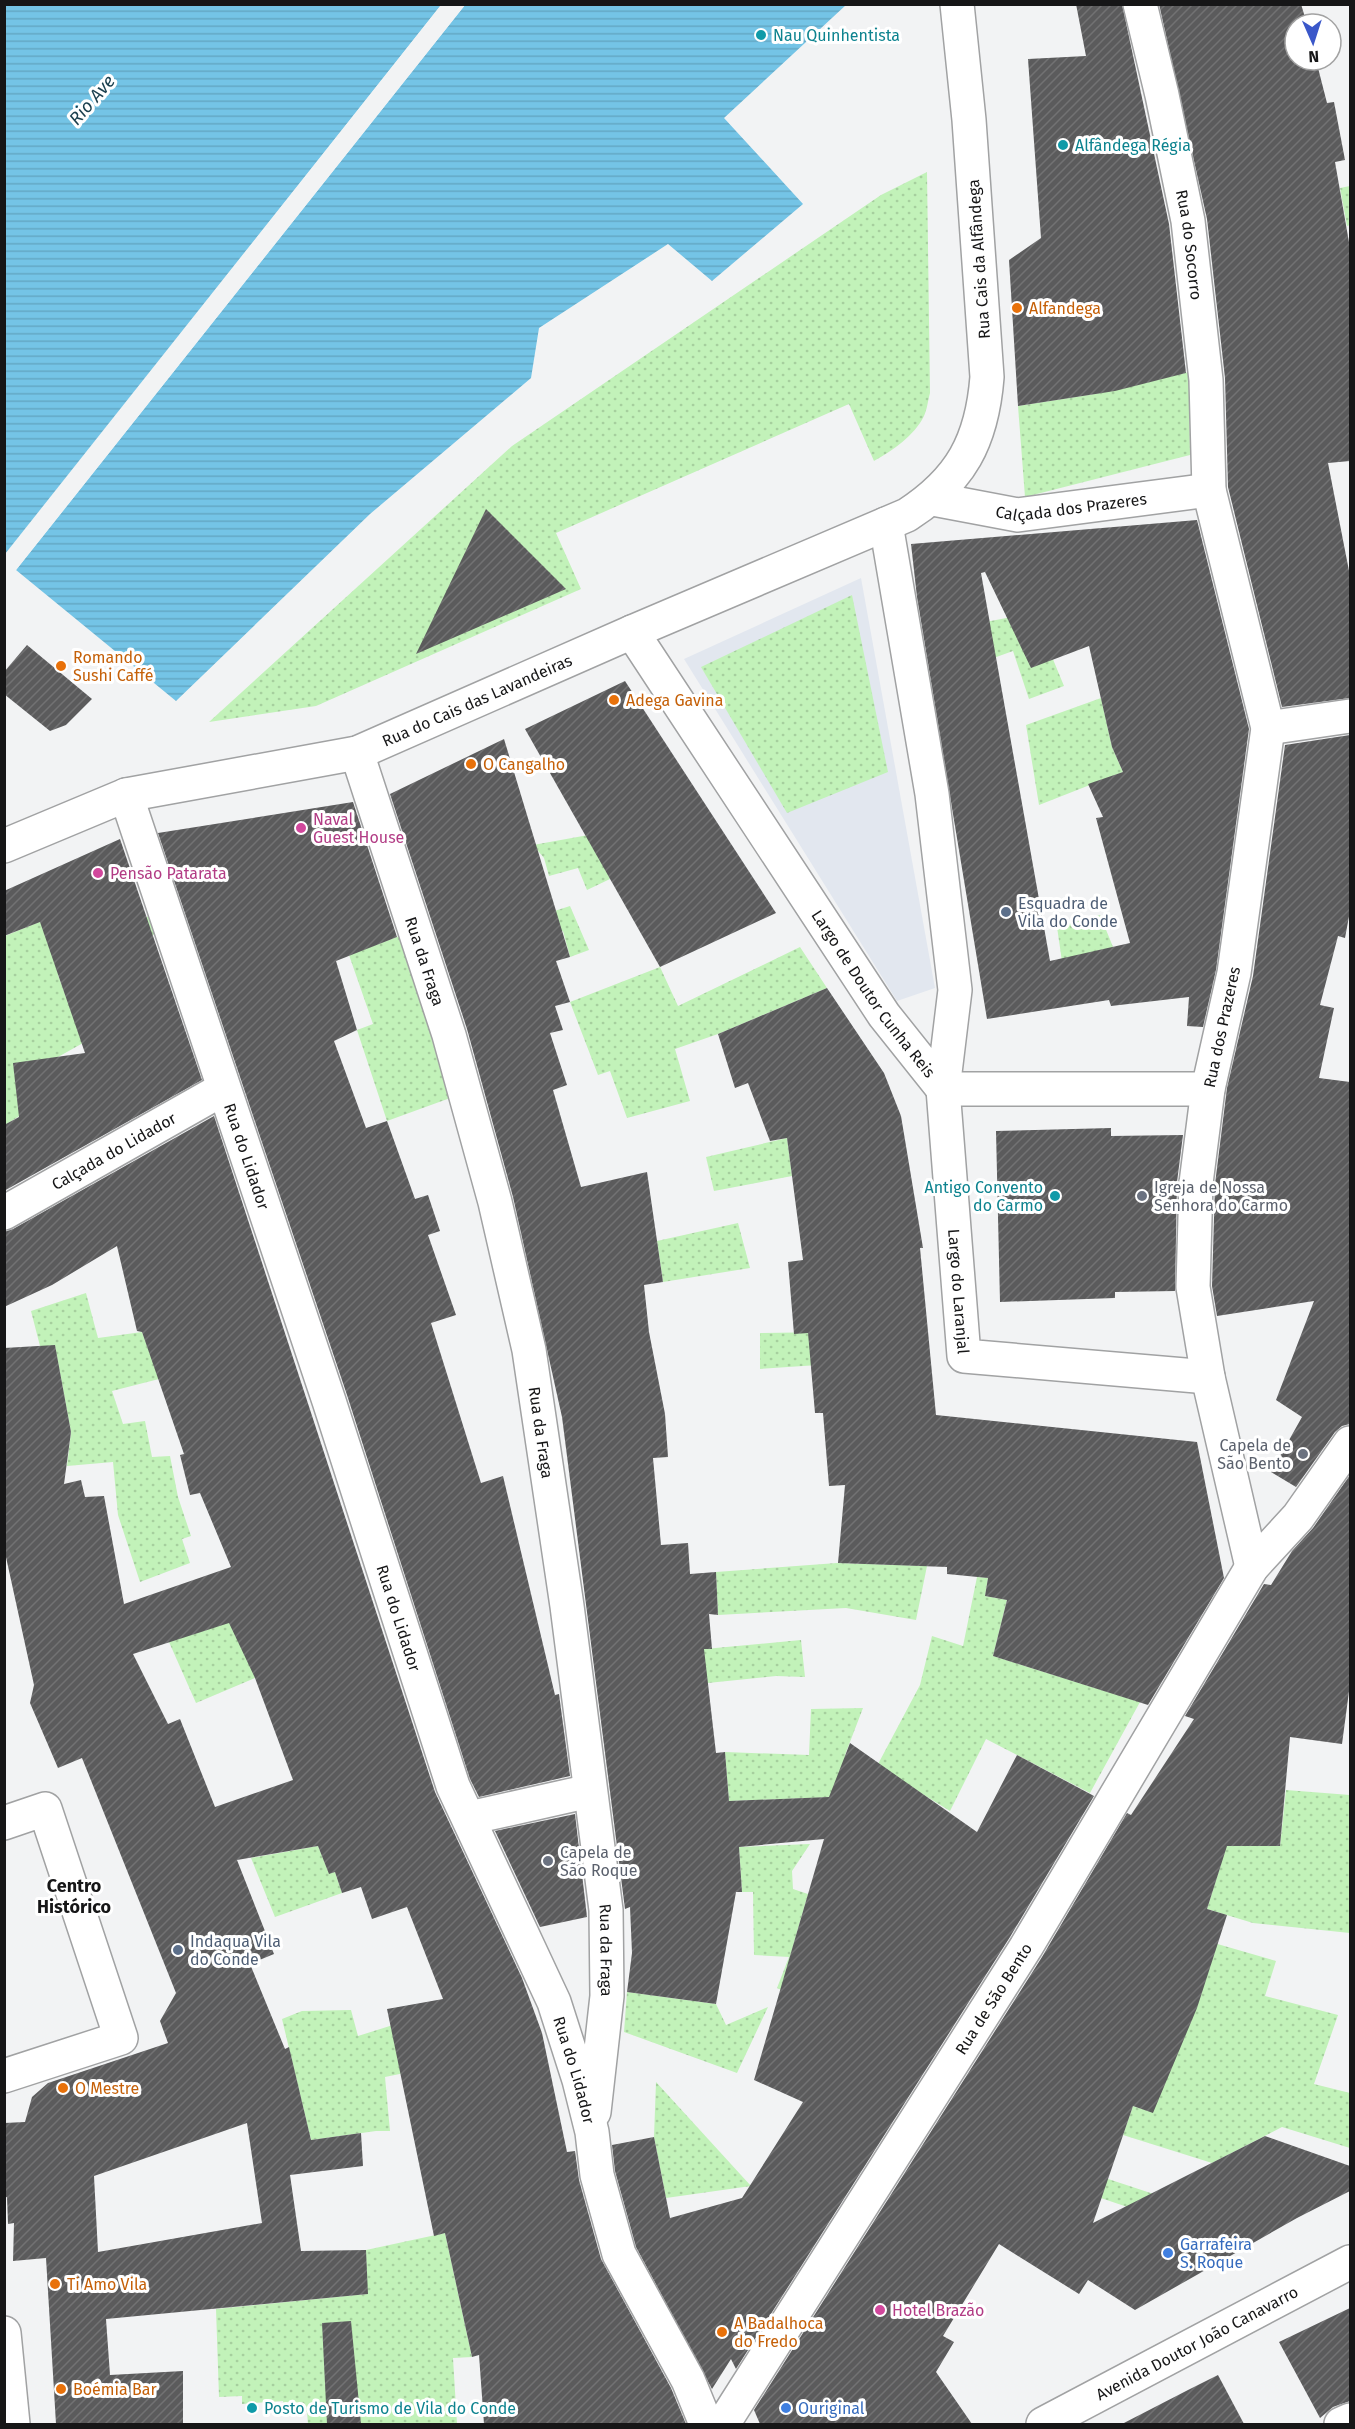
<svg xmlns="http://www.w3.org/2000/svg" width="1355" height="2429" viewBox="0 0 1355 2429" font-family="'Fira Sans',sans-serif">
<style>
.built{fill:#e2e7ef}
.green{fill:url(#green-dots)}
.water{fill:url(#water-rules)}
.pier{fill:#f2f3f4}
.building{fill:url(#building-hatch);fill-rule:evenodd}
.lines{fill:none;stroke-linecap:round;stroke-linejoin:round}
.minor-casing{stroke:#a1a2a3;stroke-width:36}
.minor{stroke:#fff;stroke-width:33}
.culture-dot{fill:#0f9aa8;stroke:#fff;stroke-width:2}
.food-dot{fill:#e8710a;stroke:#fff;stroke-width:2}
.hotel-dot{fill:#d1479c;stroke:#fff;stroke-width:2}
.service-dot{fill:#5c6f8a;stroke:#fff;stroke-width:2}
.worship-dot{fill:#6b7280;stroke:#fff;stroke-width:2}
.shop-dot{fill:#3f7fe0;stroke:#fff;stroke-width:2}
.labels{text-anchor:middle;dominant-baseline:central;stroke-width:6;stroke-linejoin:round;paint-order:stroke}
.culture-label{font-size:16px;fill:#0d838f;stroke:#fff;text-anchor:start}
.street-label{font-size:16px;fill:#161617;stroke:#fff}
.food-label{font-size:16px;fill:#c56008;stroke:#fff;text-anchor:start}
.hotel-label{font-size:16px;fill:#b23c85;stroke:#fff;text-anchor:start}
.service-label{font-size:16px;fill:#4e5e75;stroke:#fff;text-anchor:start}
.worship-label{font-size:16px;fill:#5b616d;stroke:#fff;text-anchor:start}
.shop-label{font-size:16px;fill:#366cbe;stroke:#fff;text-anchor:start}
.water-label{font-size:18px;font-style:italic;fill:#1a3f4e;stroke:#fff}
.neighbourhood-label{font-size:18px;font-weight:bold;fill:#161617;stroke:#fff}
</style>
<defs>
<pattern id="green-dots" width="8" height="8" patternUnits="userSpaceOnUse" patternTransform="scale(1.5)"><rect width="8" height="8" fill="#c2f2b9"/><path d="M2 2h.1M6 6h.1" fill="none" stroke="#a6cf9e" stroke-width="1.8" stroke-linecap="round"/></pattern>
<pattern id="water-rules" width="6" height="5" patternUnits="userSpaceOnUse" patternTransform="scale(1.5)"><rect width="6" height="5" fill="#74c4e6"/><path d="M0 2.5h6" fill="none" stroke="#64a8c5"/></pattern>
<pattern id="building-hatch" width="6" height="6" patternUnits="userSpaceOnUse" patternTransform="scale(1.5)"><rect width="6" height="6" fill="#5b5b5c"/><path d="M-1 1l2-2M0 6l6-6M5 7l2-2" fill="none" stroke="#727273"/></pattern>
</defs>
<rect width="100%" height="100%" fill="#f2f3f4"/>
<path class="built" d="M861,578L935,988L897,1001L684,659Z"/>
<g class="green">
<path d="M927,172L930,393C928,400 927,410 924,416C915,435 892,451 874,461L849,404L556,533L581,589L316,706L209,722L512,446L881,195Z"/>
<path d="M1350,186V225L1347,226L1340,188Z"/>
<path d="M1189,372L1190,455L1025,497L1018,406L1095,394Z"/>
<path d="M852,595L888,772L787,813L701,667Z"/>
<path d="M1042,611L1045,640L1064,686L1029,699L1013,651L977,664L970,625Z"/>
<path d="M1101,698L1112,747L1123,772L1039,805L1026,725Z"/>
<path d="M594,834L610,879L587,890L578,868L549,876L544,858L533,845Z"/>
<path d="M570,906L589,950L570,957L563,931L545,936L539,916Z"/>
<path d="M152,915L155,934L58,975L83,1043L58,1057L21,1115L5,1125V936L49,918L72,945Z"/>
<path d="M1100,915L1113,947L1065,982L1057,927Z"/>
<path d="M405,934L453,1097L387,1121L357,1030L373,1024L349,955Z"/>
<path d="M800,947L827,988L718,1034L675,1049L690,1101L627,1118L610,1071L598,1075L570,1002L660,967L678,1006Z"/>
<path d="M787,1138L792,1176L714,1191L706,1157Z"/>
<path d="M738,1223L750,1268L663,1282L657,1241Z"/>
<path d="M86,1293L98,1338L142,1332L159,1379L112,1391L123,1424L145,1421L152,1457L170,1456L178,1497L191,1536L182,1539L190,1563L140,1582L118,1515L113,1462L67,1466L71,1432L55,1346H40L31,1311Z"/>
<path d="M831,1332L833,1364L760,1369V1333Z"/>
<path d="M837,1563L927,1566L916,1620L846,1608L718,1615L716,1572Z"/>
<path d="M977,1577L988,1578L985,1596L1007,1600L993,1656L1140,1702L1090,1793L986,1739L950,1811L877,1766L920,1685L932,1636L963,1646Z"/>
<path d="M235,1584L255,1678L196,1703L169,1642Z"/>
<path d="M801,1640L805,1677L776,1676L698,1684L694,1650Z"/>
<path d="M863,1708L845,1755L863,1761L840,1797L729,1801L725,1752L809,1755L811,1709Z"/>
<path d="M1286,1790L1350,1795V1933L1253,1923L1207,1909L1221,1864L1204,1845L1280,1846Z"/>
<path d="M810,1844L792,1871L793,1889L808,1894L790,1957L842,2018L777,1988L789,1957L754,1955L753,1892H742L739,1847Z"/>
<path d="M318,1846L329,1873L335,1872L342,1893L275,1917L251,1858Z"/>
<path d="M1214,1943L1276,1961L1265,1996L1338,2015L1314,2084L1350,2093V2148L1282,2127L1212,2163L1123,2135L1133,2106L1152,2112Z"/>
<path d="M627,1992L716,2004L726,2025L768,2007L737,2073L624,2032Z"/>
<path d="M351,2010L358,2036L412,2019L424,2069L385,2077L390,2131H376L311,2140L282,2019L302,2011Z"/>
<path d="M656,2082L751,2186L666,2198L654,2137Z"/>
<path d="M1093,2174L1269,2232L1245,2247L1095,2196Z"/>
<path d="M445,2233L472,2357L453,2358L457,2424H308L307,2412L284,2413L283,2401L242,2404V2396L219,2397L216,2309L367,2294L366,2250Z"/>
</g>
<g class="water">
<path d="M5,5H441L5,554Z"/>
<path d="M465,5H846L724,118L803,204L712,281L668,244L539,328L531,378L370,514L176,701L16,570Z"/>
</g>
<g class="pier">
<path d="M444,4L7,556L4,557L441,5Z"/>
<path d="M462,4L465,5L16,570L13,568Z"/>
</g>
<g class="building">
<path d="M1076,4H1122L1169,224L1186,373L1115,391L1018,406L1009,260L1041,238L1028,59L1086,56Z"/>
<path d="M1159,4H1301L1307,24H1295V60H1316L1327,103L1334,102L1345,160L1335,162L1350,248V461L1328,463L1350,576V698L1282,707L1228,487L1225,378L1207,219Z"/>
<path d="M486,509L566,589L416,654Z"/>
<path d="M1197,520L1249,729L1216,970L1203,1027L1187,1026L1189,997L1111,1006L1109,1000L987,1019L917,597L911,544ZM985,572L1031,668L1089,646L1112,747L1123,772L1088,784L1103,817L1096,818L1130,943L1050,961L981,573Z"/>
<path d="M27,645L92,699L66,725L50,731L4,694V672Z"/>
<path d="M625,681L776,913L660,967L525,729Z"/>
<path d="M1350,735V911L1345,938L1338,936L1320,1005L1334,1008L1319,1078L1350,1082V1424L1342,1426L1335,1432L1296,1487L1271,1472L1302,1417L1276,1400L1314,1301L1217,1316L1212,1286L1215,1184L1227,1088L1253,976L1285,745Z"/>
<path d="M504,739L570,957L556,961L570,1002L555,1006L563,1030L550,1033L567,1085L553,1090L581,1187L647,1172L663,1282L644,1285L649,1332L665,1414L668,1457L653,1458L661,1545L688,1543L690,1574L716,1572L718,1615L709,1614L712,1649H704L716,1753L725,1752L729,1801L829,1797L850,1743L977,1832L1017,1755L1094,1796L1010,1937L736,2369L731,2359L712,2389L636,2247L615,2171L612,2145L654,2137L670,2218L742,2198L803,2102L754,2080L824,1839L739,1847L742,1892H736L716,2004L627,1992L632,1953L630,1907L625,1909L562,1417L513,1197L467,1029L390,794Z"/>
<path d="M353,802L397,937L336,961L357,1030L334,1041L366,1128L387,1121L415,1199L428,1195L440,1231L428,1235L456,1315L431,1323L481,1483L503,1476L555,1695L559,1694L570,1776L479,1797L470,1779L347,1395L158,833Z"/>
<path d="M120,839L202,1080L4,1191V1125L19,1117L13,1063L85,1053L40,922L4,936V891Z"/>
<path d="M827,988L884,1073L901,1116L923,1248H920L936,1415L1197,1442L1224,1578L1148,1705L993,1656L1007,1600L985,1596L988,1578L947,1574V1567L838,1563L845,1485L829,1486L823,1413H815L808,1333L794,1334L788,1262L803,1260L787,1138L770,1141L748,1083L735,1088L718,1034Z"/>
<path d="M214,1116L435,1792L522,1978L542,2033L567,2152L575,2151L579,2180L601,2259L671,2388L686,2424H484L479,2355L472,2357L445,2233L434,2236L387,2009L443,1999L407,1907L372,1919L361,1887L342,1893L335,1872L329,1874L318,1846L237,1860L274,1954L250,1964L285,2049L289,2047L311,2140L361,2133L363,2166L290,2175L301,2251L366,2250L368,2294L106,2319L110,2375L183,2371V2424H56L46,2258L13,2261L14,2223L8,2224L7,2197L4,2198V2123L25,2122L32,2097L48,2083L168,2043L160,2021L176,1993L82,1758L58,1768L30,1703L34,1685L4,1548V1348L55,1345L71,1432L64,1484L81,1480L85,1497L104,1496L124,1604L231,1567L200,1493L190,1495L180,1455L184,1454L142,1332L137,1331L117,1246L52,1285L4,1307V1232L13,1229ZM229,1623L255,1678L293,1780L215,1807L180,1719L168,1724L133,1654ZM247,2123L262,2223L98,2252L94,2176Z"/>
<path d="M1111,1128V1136L1183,1135L1177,1182L1175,1291L1115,1292V1298L1000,1302L996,1131Z"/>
<path d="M1350,1475V1684L1342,1744L1290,1737L1280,1846H1227L1207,1909L1227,1915L1197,2008L1153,2113L1133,2106L1093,2223L1265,2136L1350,2166V2191L1297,2218L1135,2310L1088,2280L1079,2294L999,2244L943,2336L954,2342L936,2372L972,2424H760L754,2410L1042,1957L1127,1813L1131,1815L1194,1719L1185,1716L1264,1584L1271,1585L1292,1551L1313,1528Z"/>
<path d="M575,1814L587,1917L540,1927L495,1831Z"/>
<path d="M1350,2308V2401L1333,2407L1320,2418L1279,2342Z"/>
<path d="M351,2321L361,2424H327L322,2323Z"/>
<path d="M1218,2375L1244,2424H1122L1188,2390Z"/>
</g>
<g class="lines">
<defs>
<g id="minor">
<path id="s1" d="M1140,4L1162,95L1188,221L1206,380L1209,490L1268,728L1234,973L1208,1089L1196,1183L1193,1287L1208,1377L1252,1567"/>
<path id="s2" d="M933,499L1018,515L1209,490"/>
<path id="s3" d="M632,632L884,1015L943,1089L955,990L932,794L886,524"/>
<path d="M1268,728L1350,716"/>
<path id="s4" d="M357,753L449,1035L495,1202L529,1350L567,1606L606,1910L607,1996L594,2112"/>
<path id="s5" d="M126,795L329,1401L453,1786L554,2002L579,2080L592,2132L597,2175L619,2254L688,2380L706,2424"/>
<path id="s6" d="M4,846L126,795L357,753L632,632L907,515C961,480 982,441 987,377L969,120L957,4"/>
<path id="s7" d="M1208,1089H943L964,1356L1208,1377"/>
<path id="s8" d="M4,1213L223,1089"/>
<path d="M469,1818L590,1791"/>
<path d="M4,1823L45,1809L121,2038L4,2076"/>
<path d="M4,2333L13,2424"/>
<path id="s9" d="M723,2424L1026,1947L1252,1567L1298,1517L1350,1443"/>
<path id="s10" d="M1043,2424L1350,2262"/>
<path d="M1341,2424L1350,2420"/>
</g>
</defs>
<use href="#minor" class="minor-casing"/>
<use href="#minor" class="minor"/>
</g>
<g class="culture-dot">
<circle cx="761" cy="35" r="6"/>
<circle cx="1063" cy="145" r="6"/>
<circle cx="1055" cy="1196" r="6"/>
<circle cx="252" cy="2408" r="6"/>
</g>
<g class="food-dot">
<circle cx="1017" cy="308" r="6"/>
<circle cx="61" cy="666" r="6"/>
<circle cx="614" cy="700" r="6"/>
<circle cx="471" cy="764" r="6"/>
<circle cx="63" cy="2088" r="6"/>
<circle cx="55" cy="2284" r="6"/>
<circle cx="722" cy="2332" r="6"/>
<circle cx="61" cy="2389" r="6"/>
</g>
<g class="hotel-dot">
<circle cx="301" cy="828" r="6"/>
<circle cx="98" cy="873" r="6"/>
<circle cx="880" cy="2310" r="6"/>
</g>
<g class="service-dot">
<circle cx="1006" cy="912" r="6"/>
<circle cx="178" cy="1950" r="6"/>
</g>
<g class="worship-dot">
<circle cx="1142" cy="1196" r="6"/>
<circle cx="1303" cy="1454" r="6"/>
<circle cx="548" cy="1861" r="6"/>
</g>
<g class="shop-dot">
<circle cx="1168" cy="2253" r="6"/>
<circle cx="786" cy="2408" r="6"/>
</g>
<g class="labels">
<g class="culture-label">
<text x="773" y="35">Nau Quinhentista</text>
<text x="1075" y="145">Alfândega Régia</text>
<text x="1043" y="1187" text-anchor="end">Antigo Convento<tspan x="1043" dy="18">do Carmo</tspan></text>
<text x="264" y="2408">Posto de Turismo de Vila do Conde</text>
</g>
<g class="street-label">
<text stroke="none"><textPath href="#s1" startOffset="246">Rua do Socorro</textPath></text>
<text transform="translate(979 259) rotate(-94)">Rua Cais da Alfândega</text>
<text stroke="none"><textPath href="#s2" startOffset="140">Calçada dos Prazeres</textPath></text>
<text stroke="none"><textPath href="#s6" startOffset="498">Rua do Cais das Lavandeiras</textPath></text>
<text stroke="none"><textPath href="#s4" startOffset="219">Rua da Fraga</textPath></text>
<text stroke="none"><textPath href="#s3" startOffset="435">Largo de Doutor Cunha Reis</textPath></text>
<text transform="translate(1222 1027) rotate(-78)">Rua dos Prazeres</text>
<text stroke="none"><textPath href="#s8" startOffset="126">Calçada do Lidador</textPath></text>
<text stroke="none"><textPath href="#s5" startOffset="381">Rua do Lidador</textPath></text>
<text stroke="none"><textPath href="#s7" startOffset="468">Largo do Laranjal</textPath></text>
<text stroke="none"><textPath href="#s4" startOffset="705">Rua da Fraga</textPath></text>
<text stroke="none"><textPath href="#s5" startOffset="867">Rua do Lidador</textPath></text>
<text stroke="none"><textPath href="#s4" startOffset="1227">Rua da Fraga</textPath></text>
<text stroke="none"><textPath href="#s9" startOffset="504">Rua de São Bento</textPath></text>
<text stroke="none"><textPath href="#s5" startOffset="1353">Rua do Lidador</textPath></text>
<text stroke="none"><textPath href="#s10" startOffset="174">Avenida Doutor João Canavarro</textPath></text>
</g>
<g class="food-label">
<text x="1029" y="308">Alfandega</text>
<text x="73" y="657">Romando<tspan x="73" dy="18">Sushi Caffé</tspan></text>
<text x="626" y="700">Adega Gavina</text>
<text x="483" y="764">O Cangalho</text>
<text x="75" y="2088">O Mestre</text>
<text x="67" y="2284">Ti Amo Vila</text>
<text x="734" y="2323">A Badalhoca<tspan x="734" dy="18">do Fredo</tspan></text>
<text x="73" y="2389">Boémia Bar</text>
</g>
<g class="hotel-label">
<text x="313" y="819">Naval<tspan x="313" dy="18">Guest House</tspan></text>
<text x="110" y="873">Pensão Patarata</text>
<text x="892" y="2310">Hotel Brazão</text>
</g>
<g class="service-label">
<text x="1018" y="903">Esquadra de<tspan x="1018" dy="18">Vila do Conde</tspan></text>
<text x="190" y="1941">Indaqua Vila<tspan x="190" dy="18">do Conde</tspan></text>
</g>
<g class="worship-label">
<text x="1154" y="1187">Igreja de Nossa<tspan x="1154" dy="18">Senhora do Carmo</tspan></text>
<text x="1291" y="1445" text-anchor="end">Capela de<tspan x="1291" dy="18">São Bento</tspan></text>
<text x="560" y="1852">Capela de<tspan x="560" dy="18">São Roque</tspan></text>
</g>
<g class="shop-label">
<text x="1180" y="2244">Garrafeira<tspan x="1180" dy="18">S. Roque</tspan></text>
<text x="798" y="2408">Ouriginal</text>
</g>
<g class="water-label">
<text transform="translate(92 100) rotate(-49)">Rio Ave</text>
</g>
<g class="neighbourhood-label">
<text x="74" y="1886">Centro<tspan x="74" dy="21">Histórico</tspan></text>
</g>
</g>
<rect width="1355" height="2429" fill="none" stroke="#161617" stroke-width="12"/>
<g transform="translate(1313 42) rotate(177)"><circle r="28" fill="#ffffff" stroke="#a2a2a2" stroke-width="1.5"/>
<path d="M0-4.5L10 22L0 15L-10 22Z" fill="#3a57c9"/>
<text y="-9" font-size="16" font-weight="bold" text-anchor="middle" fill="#161617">N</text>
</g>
</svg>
